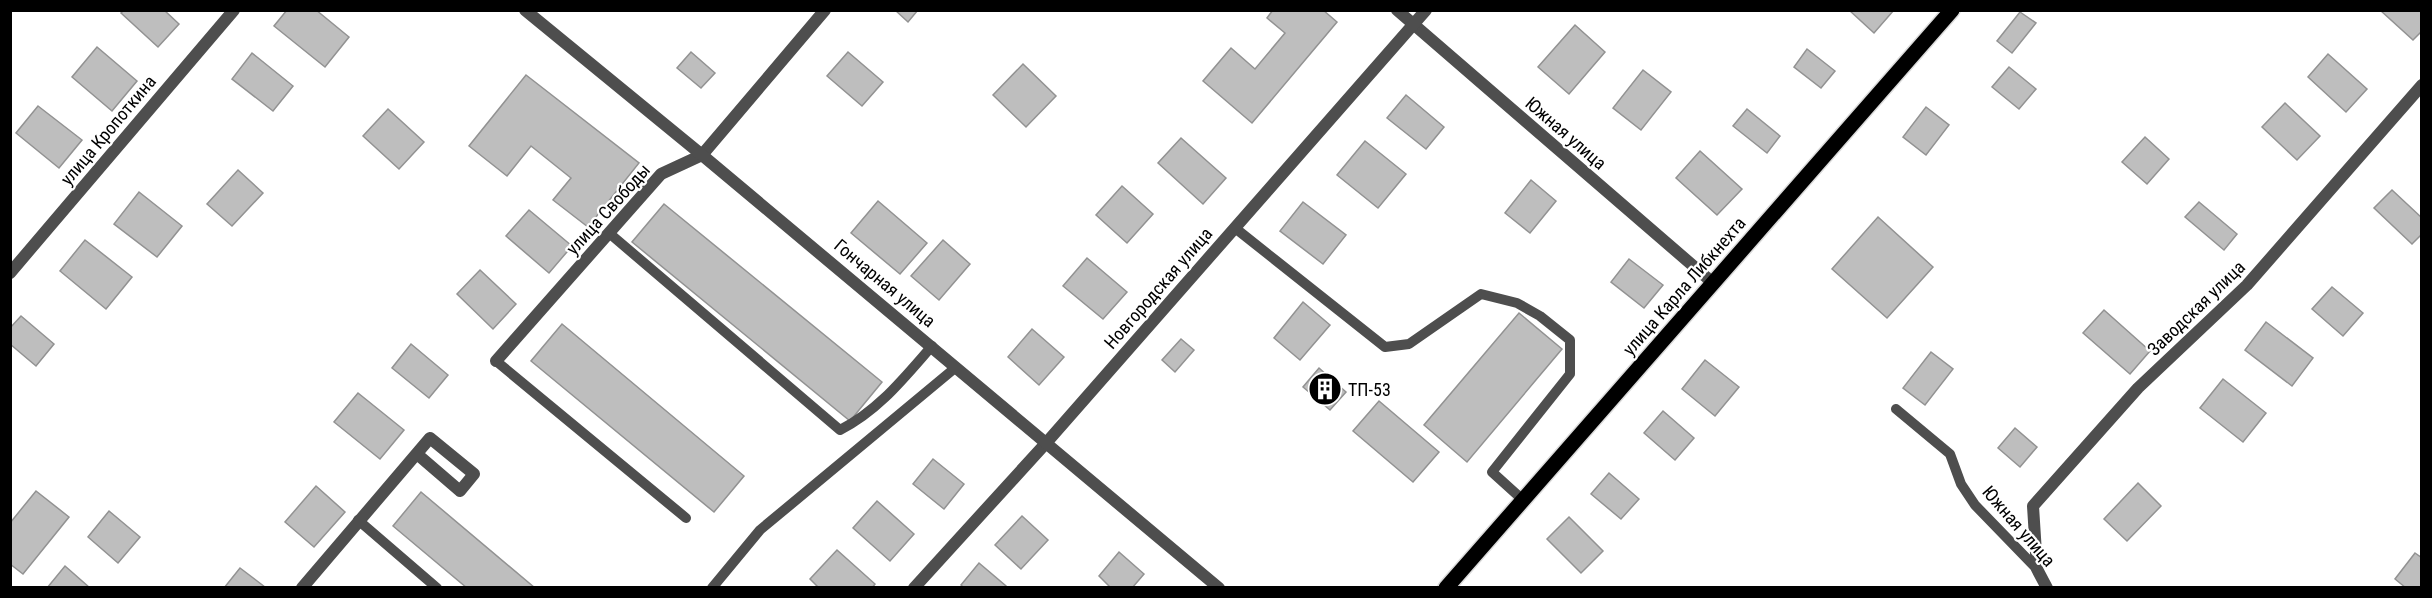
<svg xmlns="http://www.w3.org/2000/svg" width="2432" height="598" viewBox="0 0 2432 598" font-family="'Roboto Condensed',sans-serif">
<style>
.building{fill:#bebebe;stroke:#929292;stroke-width:1.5}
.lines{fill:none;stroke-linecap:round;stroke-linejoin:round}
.primary-casing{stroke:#dbdbdb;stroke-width:18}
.service{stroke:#4e4e4e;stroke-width:10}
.minor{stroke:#4e4e4e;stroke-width:12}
.tertiary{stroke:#4e4e4e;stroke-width:12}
.primary{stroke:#000;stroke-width:15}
.labels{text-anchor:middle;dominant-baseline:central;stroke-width:4.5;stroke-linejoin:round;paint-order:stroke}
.street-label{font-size:18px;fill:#000;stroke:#fff}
.poi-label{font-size:18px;fill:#000;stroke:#fff;text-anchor:start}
</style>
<rect width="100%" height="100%" fill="#fff"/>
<g class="building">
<path d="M124,10H164L179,24L158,47L121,13Z"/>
<path d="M287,10H316L349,37L325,67L274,26Z"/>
<path d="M895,10H918L908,22Z"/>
<path d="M1273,10H1323L1337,22L1252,123L1203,81L1231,48L1255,69L1285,33L1267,18Z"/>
<path d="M1849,10H1894L1874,33Z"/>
<path d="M2380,10H2422V31L2413,40Z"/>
<path d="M2020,12L2036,23L2012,53L1997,41Z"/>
<path d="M1575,25L1605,52L1569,94L1538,67Z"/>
<path d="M97,47L137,81L112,111L72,77Z"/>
<path d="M1807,49L1835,71L1821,88L1794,67Z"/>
<path d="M691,52L715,73L701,88L677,68Z"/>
<path d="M848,52L883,82L862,106L827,76Z"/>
<path d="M252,53L293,86L273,111L232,79Z"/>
<path d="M2328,54L2367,89L2346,112L2308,77Z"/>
<path d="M1023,64L1056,96L1026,127L993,95Z"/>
<path d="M2009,67L2036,89L2019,109L1992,87Z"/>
<path d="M1643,70L1671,92L1641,130L1613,108Z"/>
<path d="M526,75L639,163L588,227L553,200L571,178L531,146L507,176L469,146Z"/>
<path d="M1406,95L1444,127L1426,149L1387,118Z"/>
<path d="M2285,103L2320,136L2297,160L2262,127Z"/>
<path d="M38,106L82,140L59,168L16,133Z"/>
<path d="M1926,107L1949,125L1926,155L1903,137Z"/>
<path d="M388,109L424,142L399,169L363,136Z"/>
<path d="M1747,109L1780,136L1767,153L1733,126Z"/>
<path d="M2145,137L2169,159L2147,184L2122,162Z"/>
<path d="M1181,138L1226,178L1203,204L1158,163Z"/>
<path d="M1365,141L1406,174L1378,208L1337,175Z"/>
<path d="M1700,151L1742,189L1717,215L1676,178Z"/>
<path d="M238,170L263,193L232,226L207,204Z"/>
<path d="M1531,180L1556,201L1530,233L1505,213Z"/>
<path d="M1122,186L1153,214L1127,243L1096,215Z"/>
<path d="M2392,190L2422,218V234L2412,244L2374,208Z"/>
<path d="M139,192L182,226L157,257L114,224Z"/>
<path d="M878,201L927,243L900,274L851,233Z"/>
<path d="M1303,202L1346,235L1323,264L1280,231Z"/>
<path d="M2199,202L2237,234L2224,250L2185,217Z"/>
<path d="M664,204L882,382L850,421L632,242Z"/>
<path d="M529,210L572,246L549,273L506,236Z"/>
<path d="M1878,217L1933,267L1887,318L1832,269Z"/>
<path d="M85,240L132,277L106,309L60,271Z"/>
<path d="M943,240L970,264L939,300L911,276Z"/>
<path d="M1087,258L1127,292L1103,319L1063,286Z"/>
<path d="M1629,259L1663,285L1644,308L1611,282Z"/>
<path d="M480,270L516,304L493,329L457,294Z"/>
<path d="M2332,287L2363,313L2343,336L2312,309Z"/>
<path d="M1303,302L1330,325L1300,360L1274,338Z"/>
<path d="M2104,310L2150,351L2130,374L2083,333Z"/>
<path d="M1519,313L1562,349L1467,462L1424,425Z"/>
<path d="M21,316L54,344L36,366L10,344V328Z"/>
<path d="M2266,322L2313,358L2292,386L2245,350Z"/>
<path d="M562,324L744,476L714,512L531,361Z"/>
<path d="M1032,329L1064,357L1039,385L1008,357Z"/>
<path d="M1181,339L1194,350L1175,372L1162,360Z"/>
<path d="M411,344L448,375L429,398L392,368Z"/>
<path d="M1931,352L1953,369L1925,405L1903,388Z"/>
<path d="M1705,360L1739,387L1715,416L1682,389Z"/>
<path d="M1319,368L1346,392L1330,410L1303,387Z"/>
<path d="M2223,379L2266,413L2243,442L2200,408Z"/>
<path d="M358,393L404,430L380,459L334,422Z"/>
<path d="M1379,401L1439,452L1413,482L1353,431Z"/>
<path d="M1663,411L1694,438L1675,460L1644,433Z"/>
<path d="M2015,428L2037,447L2020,467L1998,448Z"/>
<path d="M933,459L964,484L944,509L913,484Z"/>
<path d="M1609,473L1639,499L1621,519L1591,494Z"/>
<path d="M2138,483L2161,506L2127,541L2104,519Z"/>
<path d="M316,486L345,512L314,547L285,522Z"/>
<path d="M36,491L69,517L23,574L10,564V523Z"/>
<path d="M421,492L535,588H467L393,526Z"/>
<path d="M877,501L914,534L890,561L853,528Z"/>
<path d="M109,511L140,537L118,563L88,537Z"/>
<path d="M1022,516L1048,540L1021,569L995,545Z"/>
<path d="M1569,517L1603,551L1581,573L1547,539Z"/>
<path d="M837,550L875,584L872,588H819L810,579Z"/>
<path d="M1119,552L1144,574L1132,588H1111L1099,576Z"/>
<path d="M2415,553L2422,558V588H2406L2395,579Z"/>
<path d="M979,563L1006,586L1005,588H964L961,585Z"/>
<path d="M65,566L90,588H47Z"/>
<path d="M240,568L265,587V588H224Z"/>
</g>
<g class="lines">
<defs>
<path id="primary" d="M1446,588L1952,10"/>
</defs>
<use href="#primary" class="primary-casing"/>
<g class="service">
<path d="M1235,228L1385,347L1409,344L1481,294L1517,303L1540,316L1570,340V374L1492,472L1523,500"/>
<path d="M609,233L840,430C878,411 904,378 932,346"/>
<path d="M496,361L686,518"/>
<path d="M1896,409L1950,454L1961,484L1975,505L2037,569"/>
<path d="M358,520L437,588"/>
<path d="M712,588L760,530L955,368"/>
</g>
<g class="minor">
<path d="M1397,10L1713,283"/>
<path d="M10,273L234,10"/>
<path d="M496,361L661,174L702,155L825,10"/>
<path d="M302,588L430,438L474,474L460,491L417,454"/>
<path d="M914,588L1047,442L1426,10"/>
<path d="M2047,588L2037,569L2033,506L2138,388L2247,285L2422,85"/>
</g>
<path class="tertiary" d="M525,10L702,155L1219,588"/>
<use href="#primary" class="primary"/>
</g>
<defs>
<symbol id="building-disc" viewBox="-11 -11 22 22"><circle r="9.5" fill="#000" stroke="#fff"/><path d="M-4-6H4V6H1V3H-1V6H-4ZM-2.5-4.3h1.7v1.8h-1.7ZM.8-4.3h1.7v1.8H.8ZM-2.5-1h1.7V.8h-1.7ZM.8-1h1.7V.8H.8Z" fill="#fff"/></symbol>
</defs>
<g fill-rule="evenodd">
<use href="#building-disc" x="1306" y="370" width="38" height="38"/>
</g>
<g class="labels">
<g class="street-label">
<text transform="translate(108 130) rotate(-50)">улица Кропоткина</text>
<text transform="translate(1566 133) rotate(41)">Южная улица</text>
<text transform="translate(608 209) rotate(-48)">улица Свободы</text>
<text transform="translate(885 283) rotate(40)">Гончарная улица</text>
<text transform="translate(1684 286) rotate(-49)">улица Карла Либкнехта</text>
<text transform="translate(1158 288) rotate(-49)">Новгородская улица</text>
<text transform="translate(2196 308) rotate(-44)">Заводская улица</text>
<text transform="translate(2019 526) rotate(49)">Южная улица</text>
</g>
<g class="poi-label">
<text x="1348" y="389">ТП-53</text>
</g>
</g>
<rect width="2432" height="598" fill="none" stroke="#000000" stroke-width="24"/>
</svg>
